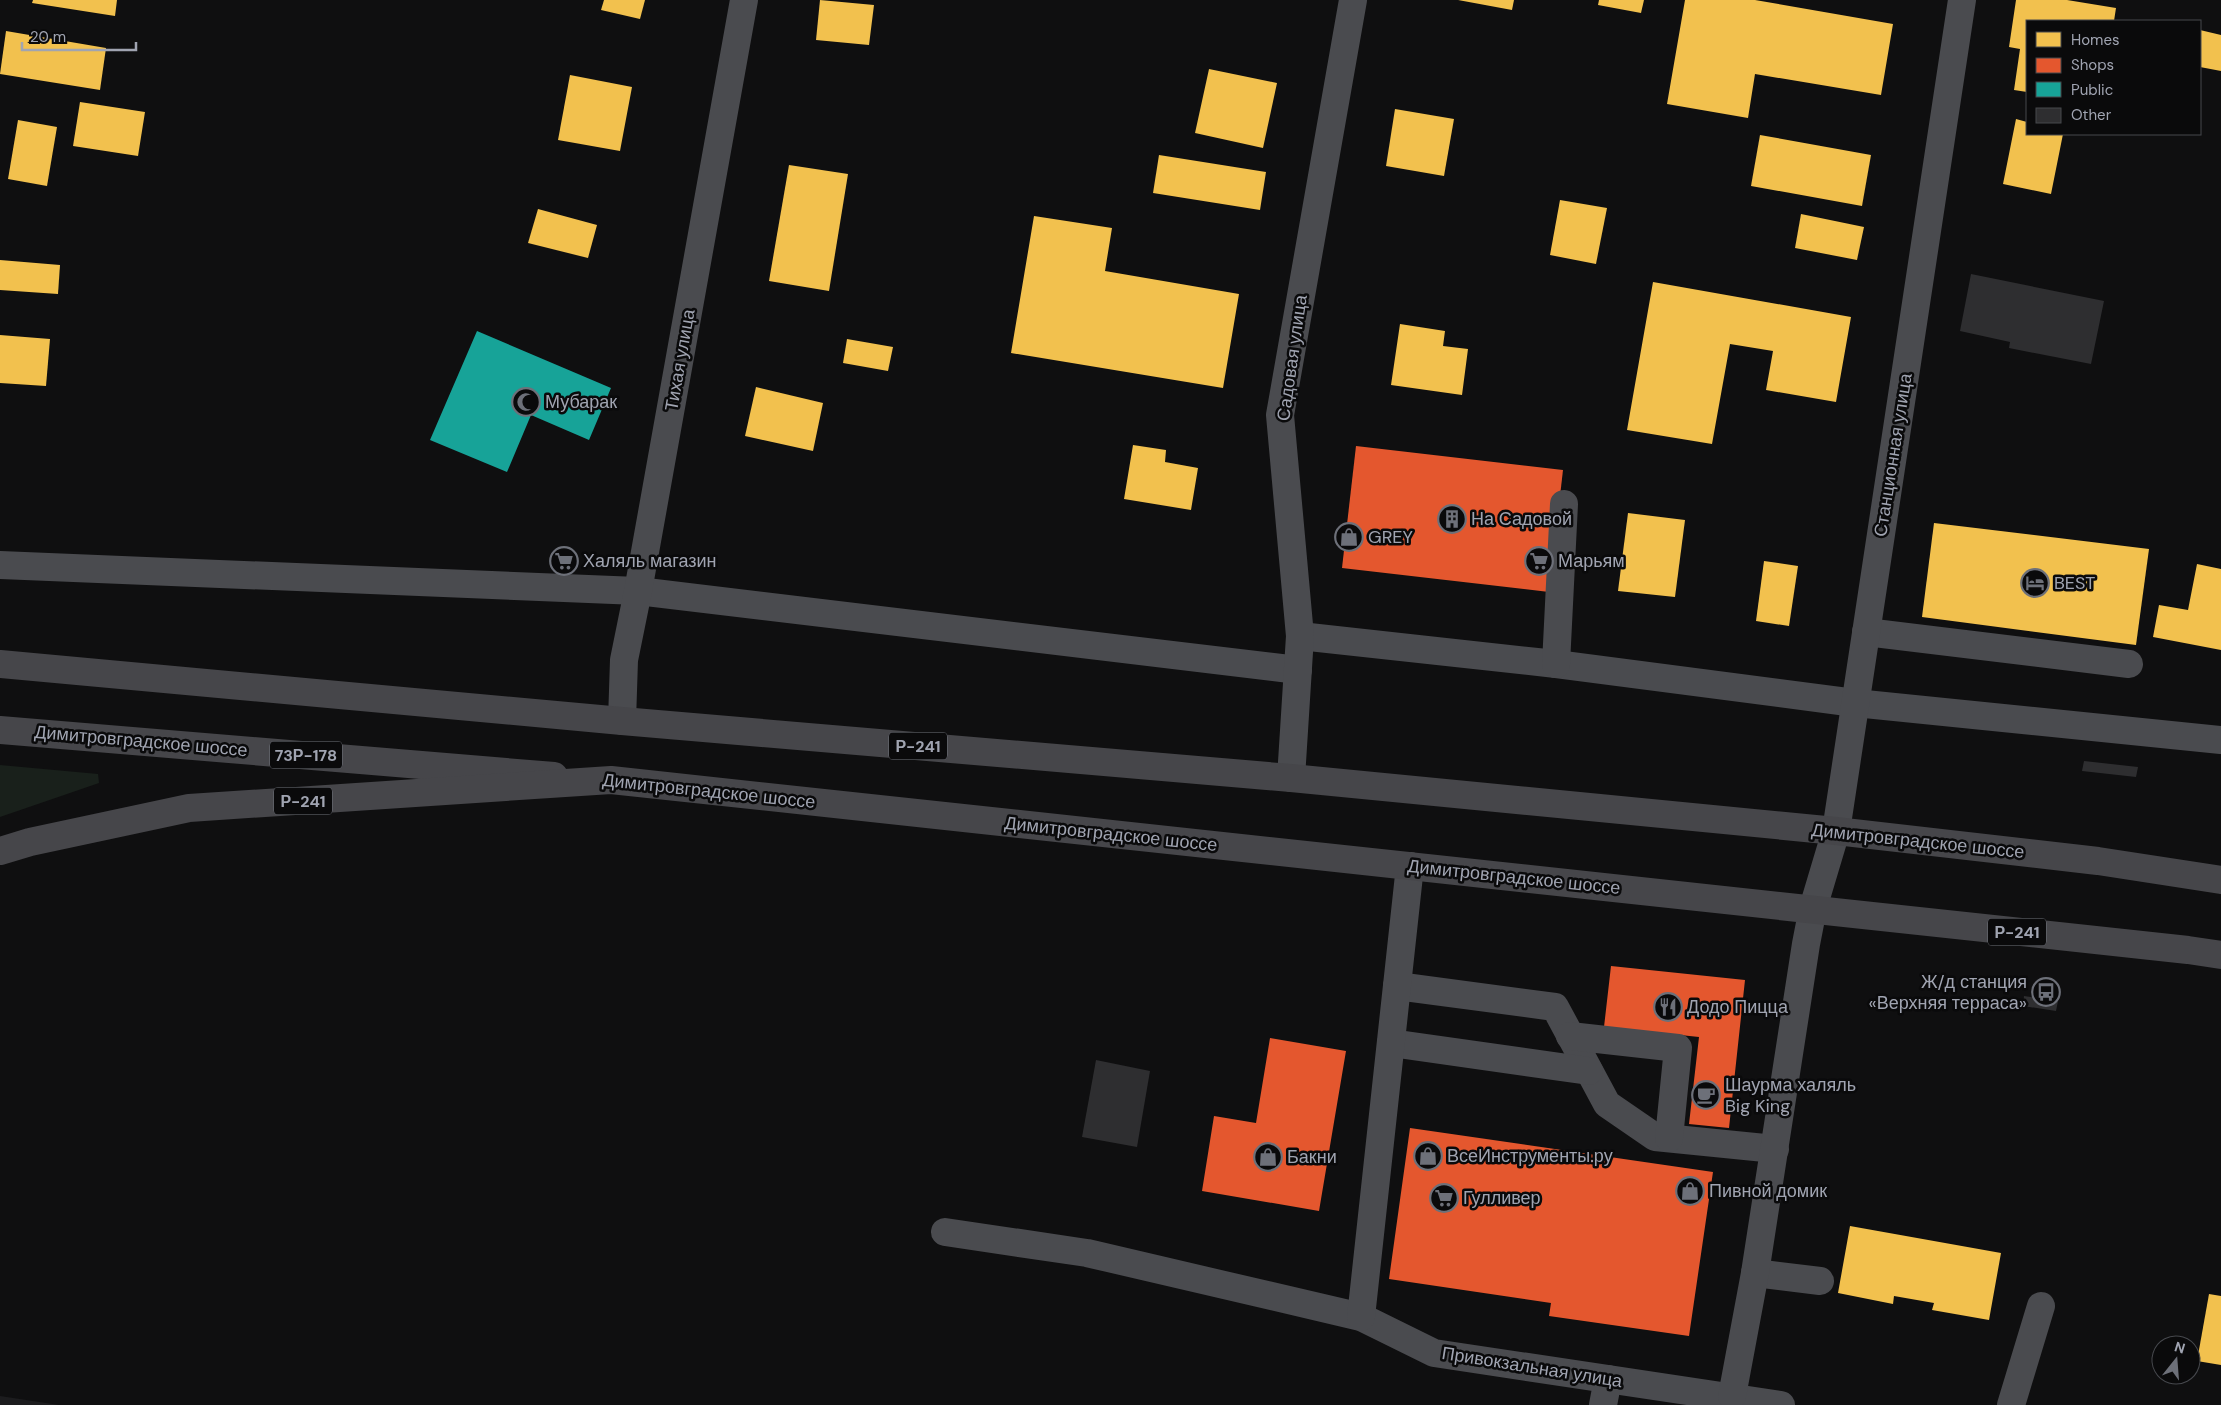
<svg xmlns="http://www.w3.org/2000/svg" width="2221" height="1405" viewBox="0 0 2221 1405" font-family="'DM Sans',sans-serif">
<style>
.built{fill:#1c1c1e}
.green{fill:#19201b}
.homes{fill:#f2c14e}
.shops{fill:#e4572e}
.public{fill:#17a398}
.building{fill:#2e2e30}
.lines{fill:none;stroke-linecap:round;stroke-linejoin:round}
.minor{stroke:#4a4b4f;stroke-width:28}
.major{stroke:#46464a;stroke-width:28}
.highway{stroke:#46464a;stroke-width:28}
.labels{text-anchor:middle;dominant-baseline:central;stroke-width:5;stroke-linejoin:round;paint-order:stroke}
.shield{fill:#0a0a0b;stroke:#73767f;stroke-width:1}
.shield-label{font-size:16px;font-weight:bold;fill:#a0a4b1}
.street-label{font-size:18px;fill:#a0a4b1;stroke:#0a0a0b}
.poi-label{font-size:18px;fill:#a0a4b1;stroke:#0a0a0b;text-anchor:start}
</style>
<rect width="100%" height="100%" fill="#0f0f10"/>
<path class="built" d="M0,1396L59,1405H0Z"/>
<path class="green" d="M0,765L98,774L99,783L0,817Z"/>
<g class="homes">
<path d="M33,0H117L115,16L32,3Z"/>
<path d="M604,0H645L640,19L601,10Z"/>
<path d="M820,0L874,5L869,45L816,40Z"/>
<path d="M1458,0H1514L1512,10Z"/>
<path d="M1599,0H1644L1641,13L1598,5Z"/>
<path d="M1685,0H1755L1893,24L1881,95L1755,74L1748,118L1667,104Z"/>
<path d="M2016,0H2067L2116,8L2114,21H2027V92L2014,90L2020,49L2009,47Z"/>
<path d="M2200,30L2221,35V71L2200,67Z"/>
<path d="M6,31L106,48L100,90L0,74Z"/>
<path d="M1209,69L1277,83L1263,148L1195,133Z"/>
<path d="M570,75L632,87L620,151L558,140Z"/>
<path d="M80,102L145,112L138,156L73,146Z"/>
<path d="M1395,109L1454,119L1444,176L1386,166Z"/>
<path d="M2016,119L2027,122V134H2063L2051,194L2003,184Z"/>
<path d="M18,120L57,127L47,186L8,179Z"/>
<path d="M1760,135L1871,155L1862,206L1751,186Z"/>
<path d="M1159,155L1266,172L1260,210L1153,193Z"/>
<path d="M789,165L848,174L829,291L769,281Z"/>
<path d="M1560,200L1607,208L1596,264L1550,255Z"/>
<path d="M538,209L597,225L588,258L528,243Z"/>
<path d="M1801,214L1864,227L1857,260L1795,248Z"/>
<path d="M1034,216L1112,228L1105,271L1239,294L1223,388L1011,353Z"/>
<path d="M0,260L60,265L58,294L0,290Z"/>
<path d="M1653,282L1851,317L1836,402L1766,390L1773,351L1730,344L1712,444L1627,430Z"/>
<path d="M1400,324L1445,331L1443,346L1468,349L1462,395L1391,385Z"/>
<path d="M0,335L50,339L46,386L0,383Z"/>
<path d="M847,339L893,347L888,371L843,363Z"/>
<path d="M756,387L823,403L813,451L745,436Z"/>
<path d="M1133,445L1166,450L1165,462L1198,468L1191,510L1124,499Z"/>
<path d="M1628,513L1685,520L1675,597L1618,591Z"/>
<path d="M1934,523L2149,549L2136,645L1922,617Z"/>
<path d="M1764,561L1798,566L1789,626L1756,621Z"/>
<path d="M2197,564L2221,569V650L2153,637L2159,605L2188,610Z"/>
<path d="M1850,1226L2001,1253L1989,1320L1932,1310L1934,1303L1894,1296L1893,1304L1838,1293Z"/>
<path d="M2209,1294L2221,1296V1365L2197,1361Z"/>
</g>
<g class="shops">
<path d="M1356,446L1563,470L1549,592L1342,568Z"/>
<path d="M1611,966L1745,980L1729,1128L1689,1124L1699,1037L1604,1027Z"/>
<path d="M1270,1038L1346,1051L1319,1211L1202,1191L1214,1116L1256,1123Z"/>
<path d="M1410,1128L1713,1172L1689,1336L1549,1316L1551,1303L1389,1279Z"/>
</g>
<path class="public" d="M477,331L611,388L589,440L531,415L507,472L430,440Z"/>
<g class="building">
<path d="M1971,274L2104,301L2091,364L2009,348L2010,342L1960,331Z"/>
<path d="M2084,761L2138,767L2136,777L2082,771Z"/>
<path d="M2024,996L2058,1001L2056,1011L2023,1006Z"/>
<path d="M1096,1060L1150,1071L1137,1147L1082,1137Z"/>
</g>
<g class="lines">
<g class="minor">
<path d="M0,565L638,591L1298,670"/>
<path d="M1866,632L2129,664"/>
<path d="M1300,636L1556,664L1855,703L2221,740"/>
<path d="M1556,664L1564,504"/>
<path d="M622,721L624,660L638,591L744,0"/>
<path d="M1291,778L1300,636L1280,415L1353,0"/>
<path d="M1397,986L1555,1007L1607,1104L1655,1137L1775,1149"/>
<path d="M1570,1036L1678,1048L1669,1138"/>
<path d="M1391,1043L1589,1071"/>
<path d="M945,1232L1087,1253L1361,1317L1434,1353L1781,1405"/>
<path d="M1755,1273L1820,1281"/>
<path d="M1361,1317L1410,866"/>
<path d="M1732,1396L1755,1273L1806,944L1813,908L1836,831L1962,0"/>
<path d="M1603,1405L1608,1379"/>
<path d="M2011,1405L2041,1306"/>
</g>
<path class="major" d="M0,730L554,776"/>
<g class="highway">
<path d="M0,664L622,721L1291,778L1836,831L2098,861L2221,880"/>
<path d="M0,851L30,842L189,808L611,780L2188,950L2221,955"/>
</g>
</g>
<defs>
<symbol id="mosque-ring" viewBox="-11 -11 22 22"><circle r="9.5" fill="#0a0a0b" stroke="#6d7079" stroke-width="1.5"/><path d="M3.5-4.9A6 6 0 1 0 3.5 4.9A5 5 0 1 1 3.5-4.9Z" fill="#6d7079"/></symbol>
<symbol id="building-ring" viewBox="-11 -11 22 22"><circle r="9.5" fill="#0a0a0b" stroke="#6d7079" stroke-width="1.5"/><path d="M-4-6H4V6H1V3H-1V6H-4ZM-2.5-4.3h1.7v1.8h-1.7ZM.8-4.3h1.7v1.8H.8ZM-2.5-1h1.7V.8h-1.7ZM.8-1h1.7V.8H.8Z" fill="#6d7079"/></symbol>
<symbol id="shop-ring" viewBox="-11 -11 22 22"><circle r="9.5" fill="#0a0a0b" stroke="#6d7079" stroke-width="1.5"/><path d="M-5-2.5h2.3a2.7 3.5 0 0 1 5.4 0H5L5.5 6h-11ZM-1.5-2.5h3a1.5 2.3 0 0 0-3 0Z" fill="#6d7079"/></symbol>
<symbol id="supermarket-ring" viewBox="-11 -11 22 22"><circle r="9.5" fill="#0a0a0b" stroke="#6d7079" stroke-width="1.5"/><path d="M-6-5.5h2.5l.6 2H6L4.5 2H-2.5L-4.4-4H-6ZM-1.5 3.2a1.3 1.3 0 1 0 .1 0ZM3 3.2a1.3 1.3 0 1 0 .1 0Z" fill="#6d7079"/></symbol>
<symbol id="hotel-ring" viewBox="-11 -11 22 22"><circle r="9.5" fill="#0a0a0b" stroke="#6d7079" stroke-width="1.5"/><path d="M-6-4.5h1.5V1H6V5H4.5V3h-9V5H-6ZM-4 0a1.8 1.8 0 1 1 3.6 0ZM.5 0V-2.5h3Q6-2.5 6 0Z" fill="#6d7079"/></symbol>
<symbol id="bus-ring" viewBox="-11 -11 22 22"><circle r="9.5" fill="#0a0a0b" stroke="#6d7079" stroke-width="1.5"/><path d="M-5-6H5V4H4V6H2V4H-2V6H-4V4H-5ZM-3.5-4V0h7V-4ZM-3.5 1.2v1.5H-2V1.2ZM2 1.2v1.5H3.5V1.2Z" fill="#6d7079"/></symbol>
<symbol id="restaurant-ring" viewBox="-11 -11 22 22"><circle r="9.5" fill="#0a0a0b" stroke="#6d7079" stroke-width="1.5"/><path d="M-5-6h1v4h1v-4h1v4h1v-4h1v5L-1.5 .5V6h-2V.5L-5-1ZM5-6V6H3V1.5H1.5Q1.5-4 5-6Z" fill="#6d7079"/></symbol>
<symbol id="cafe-ring" viewBox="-11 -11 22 22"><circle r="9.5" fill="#0a0a0b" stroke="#6d7079" stroke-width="1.5"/><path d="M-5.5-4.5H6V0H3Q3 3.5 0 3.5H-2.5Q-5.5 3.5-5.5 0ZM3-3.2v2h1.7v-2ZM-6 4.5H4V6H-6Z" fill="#6d7079"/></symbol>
</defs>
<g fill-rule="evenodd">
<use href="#mosque-ring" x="510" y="386" width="32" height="32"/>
<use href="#building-ring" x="1436" y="503" width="32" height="32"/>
<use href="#shop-ring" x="1333" y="521" width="32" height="32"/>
<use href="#supermarket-ring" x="548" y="545" width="32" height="32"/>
<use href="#supermarket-ring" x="1523" y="545" width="32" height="32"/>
<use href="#hotel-ring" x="2019" y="567" width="32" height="32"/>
<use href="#bus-ring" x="2030" y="976" width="32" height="32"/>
<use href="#restaurant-ring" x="1652" y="991" width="32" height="32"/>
<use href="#cafe-ring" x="1690" y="1079" width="32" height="32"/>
<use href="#shop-ring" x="1412" y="1140" width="32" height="32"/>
<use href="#shop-ring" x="1252" y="1141" width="32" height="32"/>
<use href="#shop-ring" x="1674" y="1175" width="32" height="32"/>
<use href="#supermarket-ring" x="1428" y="1182" width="32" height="32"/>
</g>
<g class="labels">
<g class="shield">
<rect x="889" y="732.5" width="58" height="27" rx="4"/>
<rect x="270" y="741.5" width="72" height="27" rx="4"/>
<rect x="274" y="787.5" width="58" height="27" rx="4"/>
<rect x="1988" y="918.5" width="58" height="27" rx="4"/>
</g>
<g class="shield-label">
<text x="918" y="746">Р-241</text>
<text x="306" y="755">73Р-178</text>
<text x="303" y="801">Р-241</text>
<text x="2017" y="932">Р-241</text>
</g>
<g class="street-label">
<text transform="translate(1292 358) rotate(-82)">Садовая улица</text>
<text transform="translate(680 360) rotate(-80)">Тихая улица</text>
<text transform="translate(1893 455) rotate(-81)">Станционная улица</text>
<text transform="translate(141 741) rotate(5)">Димитровградское шоссе</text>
<text transform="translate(709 791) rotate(6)">Димитровградское шоссе</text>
<text transform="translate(1111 834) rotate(6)">Димитровградское шоссе</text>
<text transform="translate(1918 841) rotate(6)">Димитровградское шоссе</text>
<text transform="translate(1514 877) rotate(6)">Димитровградское шоссе</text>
<text transform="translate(1532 1367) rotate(9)">Привокзальная улица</text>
</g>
<g class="poi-label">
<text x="545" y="402">Мубарак</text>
<text x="1471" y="519">На Садовой</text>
<text x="1368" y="537">GREY</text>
<text x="583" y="561">Халяль магазин</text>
<text x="1558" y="561">Марьям</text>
<text x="2054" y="583">BEST</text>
<text x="2027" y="982" text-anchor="end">Ж/д станция<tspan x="2027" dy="21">«Верхняя терраса»</tspan></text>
<text x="1687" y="1007">Додо Пицца</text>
<text x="1725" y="1085">Шаурма халяль<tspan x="1725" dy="21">Big King</tspan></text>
<text x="1447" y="1156">ВсеИнструменты.ру</text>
<text x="1287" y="1157">Бакни</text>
<text x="1709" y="1191">Пивной домик</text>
<text x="1463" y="1198">Гулливер</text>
</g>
</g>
<rect x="2026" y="20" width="175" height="115" fill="#0a0a0b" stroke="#46484d"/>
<rect x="2036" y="32" width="25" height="15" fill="#f2c14e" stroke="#46484d"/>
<text x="2071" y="45" font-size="15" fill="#a0a4b1">Homes</text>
<rect x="2036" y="58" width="25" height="15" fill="#e4572e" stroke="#46484d"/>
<text x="2071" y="70" font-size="15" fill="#a0a4b1">Shops</text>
<rect x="2036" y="82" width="25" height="15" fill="#17a398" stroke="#46484d"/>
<text x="2071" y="95" font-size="15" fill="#a0a4b1">Public</text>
<rect x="2036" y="108" width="25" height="15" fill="#2e2e30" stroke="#46484d"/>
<text x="2071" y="120" font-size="15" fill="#a0a4b1">Other</text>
<g transform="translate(2176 1360) rotate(17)"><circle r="24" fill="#0a0a0b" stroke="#46484d"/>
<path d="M0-4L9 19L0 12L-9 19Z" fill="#6d7079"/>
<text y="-8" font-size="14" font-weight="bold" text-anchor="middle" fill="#a0a4b1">N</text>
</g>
<path d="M22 42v8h114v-8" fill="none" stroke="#a0a4b1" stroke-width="2.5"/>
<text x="30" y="42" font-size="15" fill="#a0a4b1" stroke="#0a0a0b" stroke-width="4" paint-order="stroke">20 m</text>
</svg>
